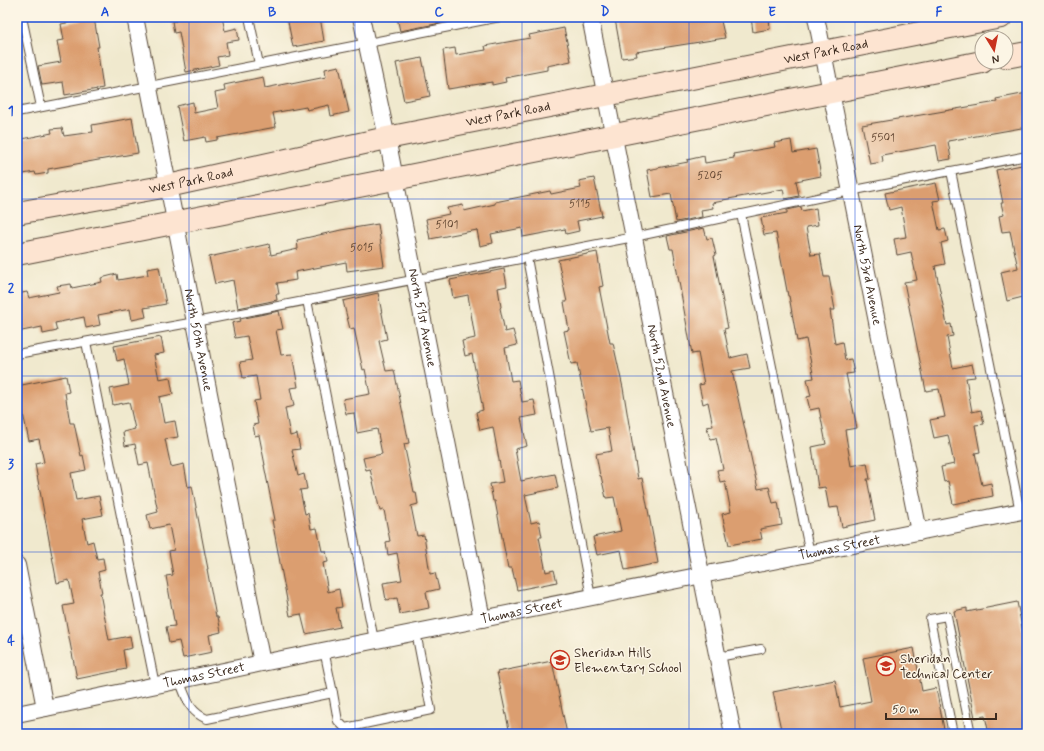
<svg xmlns="http://www.w3.org/2000/svg" width="1044" height="751" viewBox="0 0 1044 751" font-family="Mynerve,sans-serif">
<style>
.building{fill:#db9e70}
.lines{fill:none;stroke-linecap:round;stroke-linejoin:round}
.lane-casing{stroke:#564738;stroke-width:10}
.street-casing{stroke:#564738;stroke-width:18}
.secondary-casing{stroke:#564738;stroke-width:24}
.lane{stroke:#fff;stroke-width:8}
.street{stroke:#fff;stroke-width:16}
.secondary{stroke:#fde4d1;stroke-width:22}
.grid{fill:none;stroke:#1d4ed8;stroke-width:1;stroke-opacity:0.55}
.labels{text-anchor:middle;dominant-baseline:central;stroke-width:3;stroke-linejoin:round;paint-order:stroke}
.number-label{font-size:11px;fill:#634732}
.street-label{font-size:13px;fill:#3b2a1e;stroke:#fcf5e5}
.poi-label{font-size:13px;fill:#3b2a1e;stroke:#fcf5e5;text-anchor:start}
.neatline{fill:none;stroke:#1d4ed8;stroke-width:1.5}
.grid-label{font-size:13px;text-anchor:middle;font-weight:bold;fill:#1d4ed8}
</style>
<rect width="100%" height="100%" fill="#fcf5e5"/>
<filter id="ink" filterUnits="userSpaceOnUse"><feTurbulence type="fractalNoise" baseFrequency=".025" numOctaves="2"/><feDisplacementMap in="SourceGraphic" scale="8" xChannelSelector="R" yChannelSelector="G"/><feConvolveMatrix kernelMatrix="1 2 1 2 8 2 1 2 1" color-interpolation-filters="sRGB"/></filter>
<filter id="wash" filterUnits="userSpaceOnUse"><feTurbulence type="fractalNoise" baseFrequency=".012" numOctaves="4" result="noise"/><feDisplacementMap in="SourceGraphic" scale="16" xChannelSelector="R" yChannelSelector="G"/><feGaussianBlur stdDeviation="0.9" result="paint"/><feColorMatrix in="noise" values="0 0 0 0 0 0 0 0 0 0 0 0 0 0 0 0 0 1.4 0 .05"/><feComposite in="paint" operator="in"/></filter>
<g filter="url(#wash)">
<rect width="100%" height="100%" fill="#f0e9ce"/>
<g id="blocks">
<g class="building">
<path d="M176,17H222L225,31L237,28L239,40L226,42L228,55L217,57L219,65L186,72L179,32L174,33L172,21H176Z"/>
<path d="M287,17H320L324,41L293,47Z"/>
<path d="M397,17H441V23L400,31Z"/>
<path d="M627,17H720L725,38L636,52L637,56L622,58L615,19Z"/>
<path d="M751,17H769L770,29L753,32Z"/>
<path d="M94,18L99,47H97L103,88L65,95L63,82L42,85L38,66L61,62L57,41L64,40L61,24Z"/>
<path d="M564,28L571,61L547,66V70L505,78L506,82L492,85V82L448,89L443,50L455,48L456,55L486,50L485,46L530,38L529,35Z"/>
<path d="M422,58L430,96L404,101L396,63Z"/>
<path d="M339,66L349,112L331,116L329,105L307,110L306,107L273,113L276,127L217,138V140L206,142L205,137L184,141L177,106L193,102L194,113L218,108L215,93L225,91L224,85L263,77L265,88L290,83L291,84L326,77L325,69Z"/>
<path d="M1027,93V127L948,141L951,159L939,161L936,145L882,155L883,162L870,164L862,125L997,102L996,99Z"/>
<path d="M132,118L138,153L48,169V173L36,175L35,172L17,175V140L52,133L51,129L62,128L64,136L93,132L92,125Z"/>
<path d="M791,140L793,153L816,149L821,176L796,181L799,196L785,199L783,189L723,200V201L712,203L713,208L701,210L702,217L676,222L671,194L652,197L647,170L688,162L687,160L704,156L705,163L734,158L733,154L775,147L774,143Z"/>
<path d="M1027,164V296L1007,301L1001,272L1018,268L1010,231L1002,232L999,216L1004,215L1001,203H1003L996,170Z"/>
<path d="M594,178L602,216L577,221L579,231L566,234L565,229L523,237L522,228L491,234L493,243L480,246L477,230L430,239L426,219L449,214L447,208L463,205L464,211L495,204V202L550,191L551,194L581,188L579,181Z"/>
<path d="M936,183L940,200L933,201L939,230L945,229L948,241L941,243L945,264L935,266L947,325L951,324L953,336L947,337L953,368L972,364L975,377L966,378L972,412L981,410L984,424L975,425L980,452L975,453L982,485L991,483L993,496L953,504L948,481L944,482L941,467L954,464L948,435L934,438L930,420L945,417L939,389L926,391L904,282L917,280L911,252L897,255L894,239L906,237L901,207L889,210L885,193Z"/>
<path d="M801,207L802,211L816,208L818,225L806,227L811,255L820,254L824,277H829L835,310H830L835,344L842,342L845,360L851,359L854,373L846,374L857,428L845,430L851,466L867,463L870,479H867L875,520L842,527L838,507L829,508L825,487L818,488L812,447L826,444L819,408L810,410L807,397L811,396L807,379L814,378L806,339L797,341L789,296H788L776,233L764,235L761,218L787,213V210Z"/>
<path d="M378,224L384,266L347,271L346,262L295,272L296,280L277,283L279,294H276L277,300L238,308L233,280L215,284L209,257L269,244L271,255L298,249L297,240L341,230Z"/>
<path d="M704,228L707,239L712,238L716,255L714,256L728,328L724,329L730,358L747,354L750,368L732,371L758,489L769,487L773,503L778,502L782,525L760,529L762,539L729,545L722,514L731,512L725,481L720,482L717,470L723,469L716,438L710,439L707,427L713,426L708,402L703,404L699,385L704,384L698,353L692,354L673,249H670L667,236Z"/>
<path d="M597,252L603,286L599,287L610,343H613L623,388L638,479L642,478L658,563L625,570L621,550L597,555L593,537L621,531L614,497L606,498L601,476H600L596,454L612,451L608,428L591,431L577,363L571,364L564,331L569,330L564,302H567L558,260Z"/>
<path d="M159,267L166,304L144,308L146,317L132,320L130,309L98,315L100,325L86,328L84,317L55,323L57,331L43,334L42,327L17,332V294L27,292L29,298L59,292L57,286L71,284L72,288L102,282L101,278L117,274L118,280L148,275L147,269Z"/>
<path d="M504,269L507,286L498,288L501,307L500,308L505,332L513,330L517,345L505,348L511,381L518,380L522,402L534,400L537,415L521,418L527,446L515,449L521,481L555,474L558,488L525,495L531,523L539,521L542,537H539L546,572L554,570L557,582L517,590L512,568H508L495,501H493L490,484L503,482L493,427L480,430L476,412L483,410L472,354L465,356L462,341L475,338L468,295L453,298L450,280Z"/>
<path d="M378,293L387,339L379,341L386,371L394,370L409,443L404,444L414,492H416L418,504L411,506L417,536L424,535L430,574L435,573L439,589L426,592L429,608L400,614L397,598L386,600L383,583L402,580L397,553L388,555L386,542L390,541L384,510L380,511L370,469L366,470L363,458L382,454L377,429L357,433L354,413L346,414L343,399L370,394L365,369L363,370L354,328L350,329L343,301Z"/>
<path d="M279,311L283,329L276,330L281,355L292,354L298,387L290,388L294,406L285,408L290,436L297,434L300,449L292,450L298,476L304,474L307,489L300,490L305,514L308,513L311,529L317,528L322,551H326L328,562L323,563L328,592L339,589L342,607L336,608L340,627L306,634L301,614L290,616L272,520H275L264,465H265L259,435L255,436L253,425L258,424L254,401L260,400L256,376L243,378L240,362L252,360L247,336L235,338L232,323L241,321L240,319Z"/>
<path d="M161,337L164,353L154,355L159,379L170,377L173,394L159,397L164,423L175,421L178,437L165,439L171,467L184,464L188,487L192,486L205,554L208,569H207L216,617H218L221,632L209,635L212,652L183,658L179,641L169,643L166,627L175,626L166,576L173,575L169,551L174,550L169,525L150,529L147,515L158,512L148,463L139,465L135,444L125,446L123,432L135,429L129,402L113,405L110,389L129,385L124,359L117,361L114,346Z"/>
<path d="M66,376L69,392L65,393L70,423H74L81,456L83,455L86,470L71,473L76,500L99,496L103,515L82,519L87,543L93,541L97,559L103,558L105,570L98,572L102,593H100L109,640L130,636L132,648L123,650L126,669L77,679L63,606L74,604L69,580L57,583L35,464L44,462L39,439L29,441L17,386Z"/>
<path d="M1017,602L1027,653V734H989L985,716L975,718L954,611L967,608V612Z"/>
<path d="M914,648L922,691L936,688L945,734H782L773,692L835,680L840,707L871,701L863,658Z"/>
<path d="M552,661L567,734H510L497,672Z"/>
</g>
</g>
</g>
<g filter="url(#ink)">
<use href="#blocks" fill-opacity="0" stroke="#564738" stroke-width="1"/>
<g class="lines">
<defs>
<g id="lane">
<path d="M22,17L41,107"/>
<path d="M249,17L259,64"/>
<path d="M17,112L500,17"/>
<path d="M951,171L1020,512"/>
<path d="M741,214L810,554"/>
<path d="M527,258L591,597"/>
<path d="M307,300L374,640"/>
<path d="M86,342L155,685"/>
<path d="M17,354L195,322L634,237L850,191L1027,156"/>
<path d="M718,657L761,649"/>
<path d="M179,680C187,698 188,711 207,719L333,693L324,650"/>
<path d="M333,693L338,721L345,728L431,710L416,632"/>
<path d="M953,734L930,619L947,616L971,734"/>
</g>
<g id="street">
<path id="s1" d="M135,17L262,663"/>
<path id="s2" d="M361,17L387,138L482,619"/>
<path id="s3" d="M590,17L733,734"/>
<path id="s4" d="M816,17L919,532"/>
<path d="M17,565L45,708"/>
<path id="s5" d="M17,714L262,663L1027,510"/>
</g>
<g id="secondary">
<path d="M1006,57L1027,53"/>
<path id="s6" d="M17,213L168,186L387,138L1001,17"/>
<path d="M17,254L982,62"/>
</g>
</defs>
<use href="#lane" class="lane-casing"/>
<use href="#street" class="street-casing"/>
<use href="#secondary" class="secondary-casing"/>
<use href="#lane" class="lane"/>
<use href="#street" class="street"/>
<use href="#secondary" class="secondary"/>
</g>
</g>
<path class="grid" d="M189,17V734M355,17V734M522,17V734M689,17V734M855,17V734M17,199H1027M17,376H1027M17,552H1027"/>
<defs>
<symbol id="school-ring" viewBox="-11 -11 22 22"><circle r="9.5" fill="#fcf5e5" stroke="#c8321e" stroke-width="1.5"/><path d="M0-5L7-2L0 1L-7-2ZM-4 1L0 2.5L4 1V4Q0 6-4 4Z" fill="#c8321e"/></symbol>
</defs>
<g fill-rule="evenodd">
<use href="#school-ring" x="549" y="649" width="22" height="22"/>
<use href="#school-ring" x="875" y="655" width="22" height="22"/>
</g>
<g class="labels">
<g class="number-label">
<text x="883" y="138">5501</text>
<text x="710" y="176">5205</text>
<text x="580" y="204">5115</text>
<text x="447" y="225">5101</text>
<text x="362" y="248">5015</text>
</g>
<g class="street-label">
<text stroke="none"><textPath href="#s6" startOffset="825">West Park Road</textPath></text>
<text stroke="none"><textPath href="#s6" startOffset="501">West Park Road</textPath></text>
<text stroke="none"><textPath href="#s6" startOffset="177">West Park Road</textPath></text>
<text stroke="none"><textPath href="#s4" startOffset="263">North 53rd Avenue</textPath></text>
<text stroke="none"><textPath href="#s2" startOffset="307">North 51st Avenue</textPath></text>
<text stroke="none"><textPath href="#s1" startOffset="329">North 50th Avenue</textPath></text>
<text stroke="none"><textPath href="#s3" startOffset="366">North 52nd Avenue</textPath></text>
<text stroke="none"><textPath href="#s5" startOffset="839">Thomas Street</textPath></text>
<text stroke="none"><textPath href="#s5" startOffset="515">Thomas Street</textPath></text>
<text stroke="none"><textPath href="#s5" startOffset="191">Thomas Street</textPath></text>
</g>
<g class="poi-label">
<text x="574" y="653">Sheridan Hills<tspan x="574" dy="15">Elementary School</tspan></text>
<text x="900" y="659">Sheridan<tspan x="900" dy="15">Technical Center</tspan></text>
</g>
</g>
<rect width="1044" height="751" fill="none" stroke="#fcf5e5" stroke-width="44"/>
<g transform="translate(994 50) rotate(170)"><circle r="19" fill="#fcf5e5" stroke="#afa495"/>
<path d="M0-3L7 15L0 10L-7 15Z" fill="#c8321e"/>
<text y="-6" font-size="11" font-weight="bold" text-anchor="middle" fill="#3b2a1e">N</text>
</g>
<path d="M886 713v6h110v-6" fill="none" stroke="#3b2a1e" stroke-width="2"/>
<text x="892" y="713" font-size="12" fill="#3b2a1e" stroke="#fcf5e5" stroke-width="3" paint-order="stroke">50 m</text>
<rect x="22" y="22" width="1000" height="707" class="neatline"/>
<g class="grid-label">
<text x="105" y="16">A</text>
<text x="272" y="16">B</text>
<text x="439" y="16">C</text>
<text x="605" y="16">D</text>
<text x="772" y="16">E</text>
<text x="939" y="16">F</text>
<text x="11" y="115">1</text>
<text x="11" y="292">2</text>
<text x="11" y="468">3</text>
<text x="11" y="645">4</text>
</g>
</svg>
